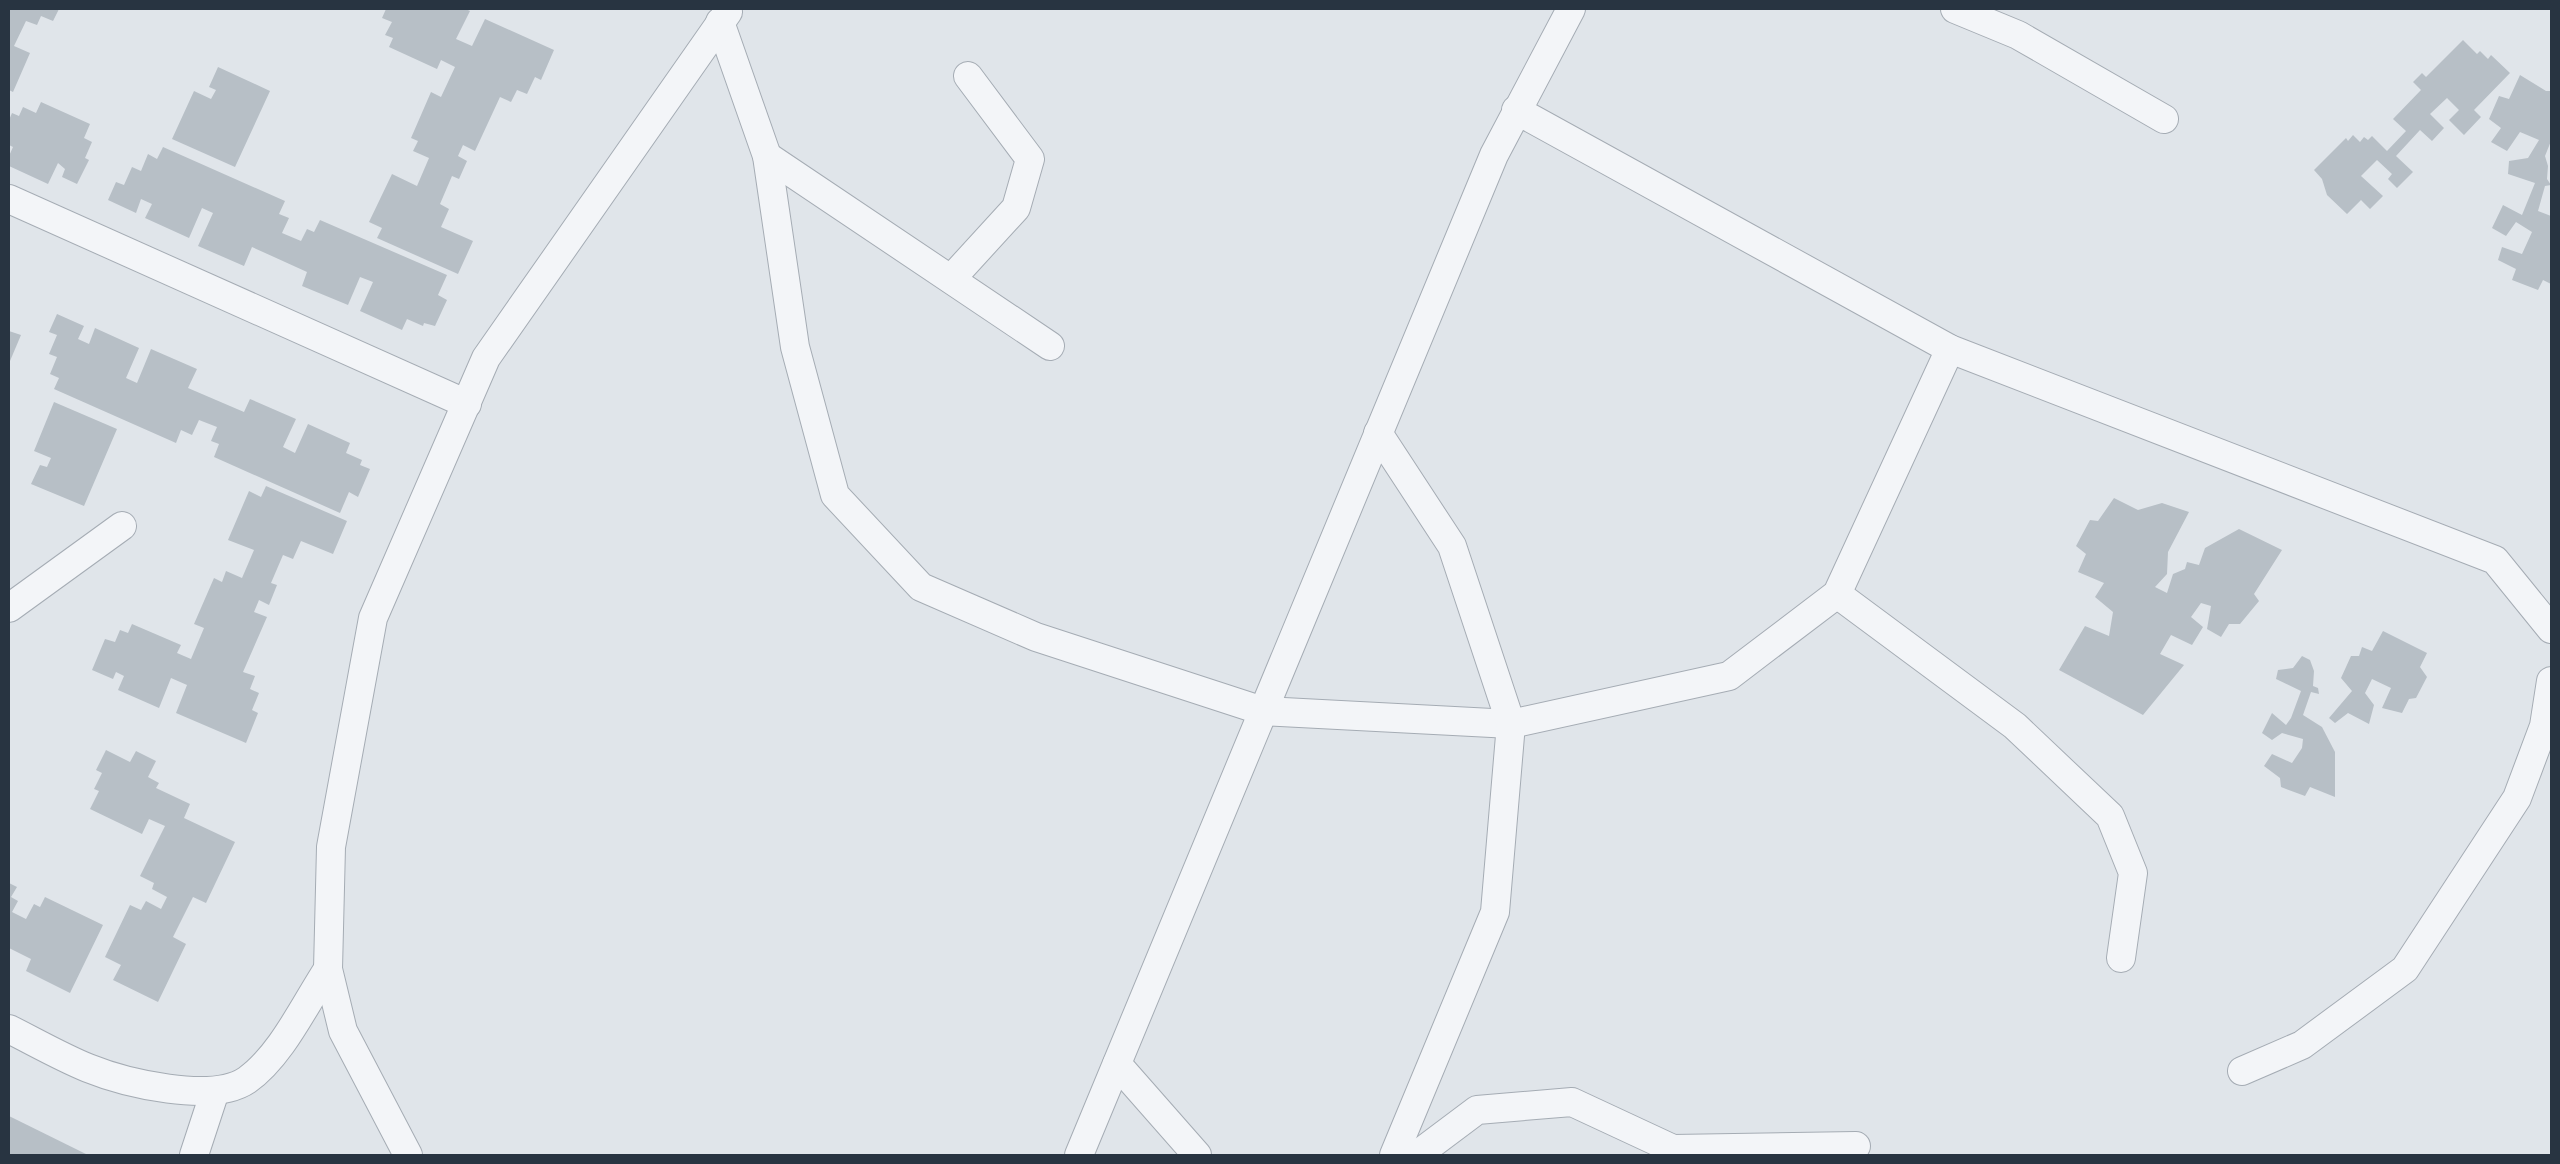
<svg xmlns="http://www.w3.org/2000/svg" width="2560" height="1164" viewBox="0 0 2560 1164" font-family="'Varela Round',sans-serif">
<style>
.building{fill:#b7bfc6}
.lines{fill:none;stroke-linecap:round;stroke-linejoin:round}
.street-casing{stroke:#a5acb4;stroke-width:30}
.street{stroke:#f3f5f8;stroke-width:28}
</style>
<rect width="100%" height="100%" fill="#e0e5ea"/>
<g class="building">
<path d="M9,9H59L53,21L41,16L37,25L26,21L14,46L30,53L13,92L9,90Z"/>
<path d="M386,9H466L470,11L456,39L472,46L485,19L554,50L541,80L535,77L527,94L517,90L511,102L500,97L475,151L463,145L458,156L467,161L459,179L452,176L440,204L449,209L441,227L473,241L458,274L377,238L382,228L369,222L392,174L417,186L429,158L413,151L418,141L411,138L431,92L441,97L455,67L441,60L437,69L389,47L393,38L385,35L392,22L382,18Z"/>
<path d="M2463,40L2477,54L2480,51L2488,59L2491,55L2510,73L2474,110L2481,117L2464,135L2449,120L2459,110L2447,98L2430,114L2444,128L2432,141L2420,130L2396,156L2413,172L2397,188L2388,179L2392,174L2377,160L2361,176L2383,196L2370,209L2361,200L2347,214L2327,195L2322,179L2314,170L2346,138L2348,141L2353,135L2360,142L2364,137L2368,140L2372,136L2387,151L2406,131L2393,119L2421,90L2413,82L2422,73L2426,77Z"/>
<path d="M218,67L270,91L235,167L172,139L194,91L211,99L216,90L209,87Z"/>
<path d="M2520,75L2546,91H2551V141L2545,156L2548,166L2547,179L2551,185L2545,186L2538,211L2551,216V284L2543,280L2538,290L2512,280L2516,269L2498,260L2502,247L2522,254L2532,232L2516,222L2506,236L2492,228L2503,205L2522,215L2535,183L2508,174L2509,161L2528,158L2539,140L2520,132L2507,151L2491,142L2501,128L2489,119L2499,96L2509,99Z"/>
<path d="M41,102L90,124L84,138L92,142L85,158L89,160L77,184L62,177L65,169L58,163L48,184L9,166V156L13,147L9,145V120L12,113L19,116L23,107L36,113Z"/>
<path d="M163,147L285,201L279,214L289,218L282,233L301,241L307,229L314,232L320,220L447,275L438,295L447,300L435,326L424,323L423,326L407,319L402,330L360,311L373,282L360,277L348,305L302,286L307,272L252,247L244,266L198,246L213,213L202,208L189,238L145,218L152,204L141,199L136,213L108,200L116,182L124,185L132,167L141,171L148,154L157,159Z"/>
<path d="M57,314L84,326L78,339L89,344L95,328L139,348L126,378L137,383L151,349L197,369L188,388L244,412L250,399L296,419L283,447L295,453L308,424L350,443L346,453L362,460L360,465L370,469L358,497L349,492L340,513L214,457L219,444L211,441L217,427L199,420L192,435L181,430L176,443L54,389L59,378L50,374L57,357L49,354L57,335L49,332Z"/>
<path d="M9,331L21,335L10,361L9,360Z"/>
<path d="M54,402L117,429L84,506L31,484L40,465L47,467L51,458L34,451Z"/>
<path d="M266,486L347,521L333,554L301,541L293,559L283,555L271,583L277,585L269,605L259,600L254,612L267,617L243,672L255,676L250,689L259,693L252,710L258,713L246,743L176,713L187,685L171,678L159,708L118,690L124,676L116,672L113,679L92,670L105,639L115,642L120,630L128,633L132,624L181,645L177,653L191,659L204,628L194,624L214,578L222,582L226,571L242,578L254,550L228,540L249,491L261,497Z"/>
<path d="M2114,498L2138,510L2162,503L2189,512L2168,552L2167,574L2155,587L2167,593L2173,574L2185,569L2187,562L2199,565L2205,548L2239,529L2282,550L2254,594L2259,601L2240,624H2229L2221,637L2207,629L2211,606L2201,603L2191,617L2203,627L2192,645L2171,635L2160,654L2184,665L2143,715L2059,670L2085,626L2109,636L2113,612L2095,597L2104,583L2078,572L2086,554L2076,546L2090,520L2098,521Z"/>
<path d="M2383,631L2427,653L2420,667L2427,677L2416,698L2409,699L2402,713L2382,708L2391,688L2372,679L2365,693L2374,705L2369,724L2348,713L2335,723L2329,718L2352,691L2341,678L2351,656H2359L2362,647L2372,651Z"/>
<path d="M2302,656L2310,660L2314,671L2313,686L2318,688L2319,694L2311,692L2303,715L2322,727L2335,752V797L2310,787L2305,796L2281,787L2280,778L2264,766L2272,754L2292,763L2302,748L2303,739L2282,733L2272,740L2262,733L2272,713L2286,725L2291,718L2301,691L2276,679L2278,670L2293,668Z"/>
<path d="M106,750L130,762L136,751L156,761L148,777L159,783L156,788L190,804L184,818L235,842L206,903L193,897L173,937L186,944L158,1002L113,980L121,965L105,957L130,905L141,910L146,901L161,909L167,897L152,889L154,883L140,876L165,826L149,819L142,834L90,809L99,791L94,789L102,773L96,770Z"/>
<path d="M9,883L17,887L11,897L18,901L12,912L26,919L34,904L40,907L45,897L103,925L70,993L26,971L31,959L9,948Z"/>
<path d="M9,1116L88,1155H9Z"/>
</g>
<g class="lines">
<defs>
<g id="street">
<path d="M1955,9L2018,35L2164,119"/>
<path d="M720,22L767,156L795,347L835,495L921,587L1036,637L1263,711L1511,724L1729,676L1837,594L1950,349"/>
<path d="M1516,110L1950,349L2495,560L2551,629"/>
<path d="M767,156L1050,346"/>
<path d="M9,199L467,404"/>
<path d="M951,279L1016,208L1030,159L968,76"/>
<path d="M1378,433L1452,546L1511,724L1495,912L1394,1155"/>
<path d="M1837,594L2015,726L2110,816L2133,873L2121,958"/>
<path d="M9,608L122,526"/>
<path d="M9,1029C35,1042 61,1057 88,1068C125,1083 212,1104 247,1080C281,1056 305,1004 328,969"/>
<path d="M1117,1064L1197,1155"/>
<path d="M2242,1071L2302,1045L2405,969L2517,798L2544,726L2551,681"/>
<path d="M194,1155L215,1091"/>
<path d="M408,1155L343,1031L328,969L331,847L373,618L486,358L728,12"/>
<path d="M1079,1155L1494,155L1571,9"/>
<path d="M1417,1155L1477,1110L1572,1102L1673,1149L1856,1146"/>
</g>
</defs>
<use href="#street" class="street-casing"/>
<use href="#street" class="street"/>
</g>
<rect width="2560" height="1164" fill="none" stroke="#283441" stroke-width="20"/>
</svg>
